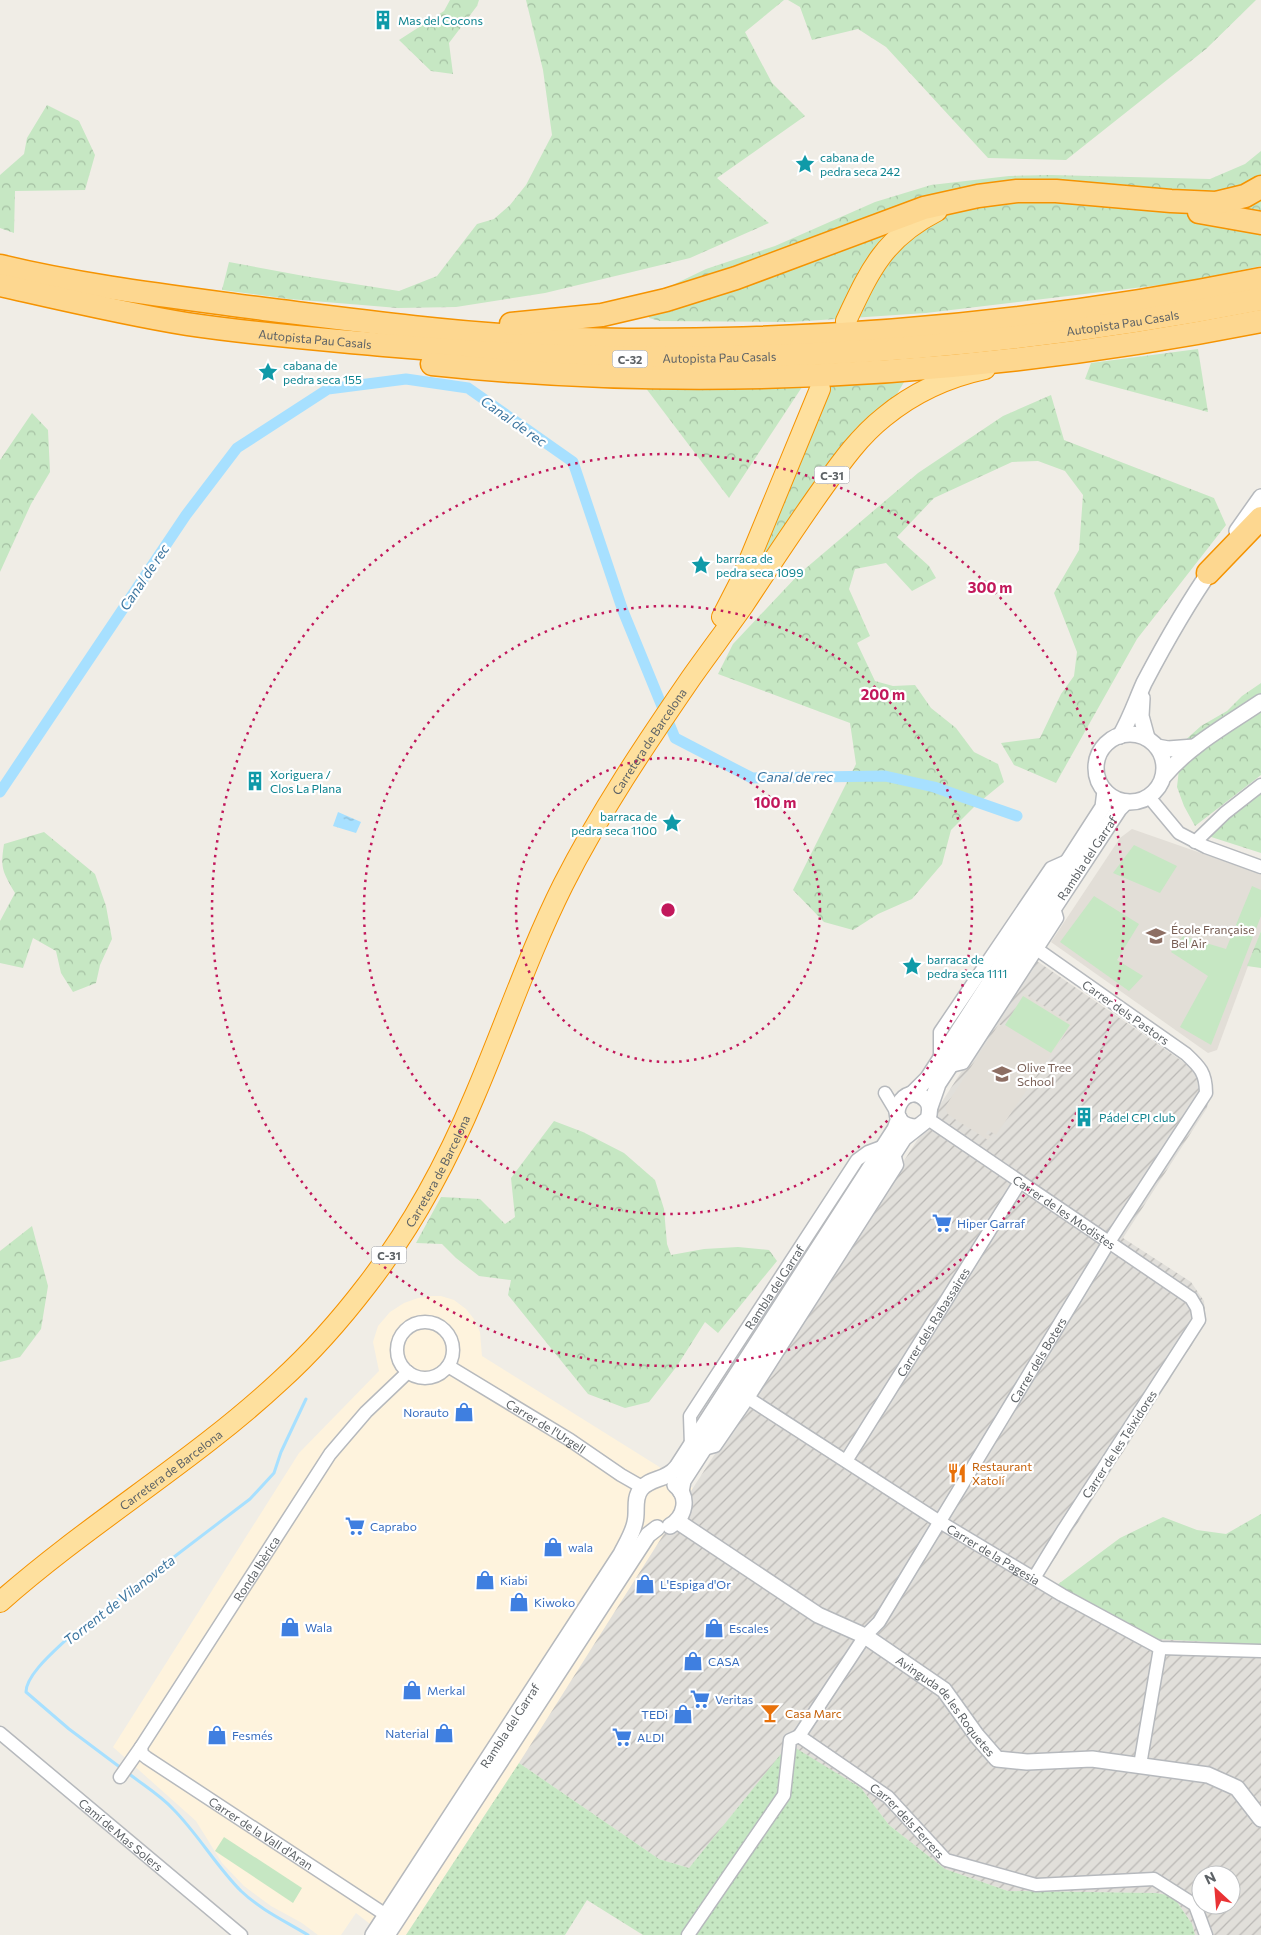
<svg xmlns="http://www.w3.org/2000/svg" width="1261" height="1935" viewBox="0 0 1261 1935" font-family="Commissioner,sans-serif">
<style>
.commercial{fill:#fef3dd}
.industrial{fill:url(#industrial-furrows);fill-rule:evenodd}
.education{fill:#e2ded7}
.grass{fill:url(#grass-dots)}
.forest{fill:url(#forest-crowns)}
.park{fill:#c6e7c3}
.water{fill:url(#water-ripples)}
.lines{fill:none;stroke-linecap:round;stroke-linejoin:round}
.stream{stroke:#a7e0ff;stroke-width:3}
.canal{stroke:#a7e0ff;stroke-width:11}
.minor-casing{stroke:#b6b9bd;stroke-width:15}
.tertiary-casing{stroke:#b6b9bd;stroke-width:18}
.trunk-casing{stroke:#f59301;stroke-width:22}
.motorway-casing{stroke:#f59301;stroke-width:25}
.minor{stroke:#fff;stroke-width:12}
.tertiary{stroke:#fff;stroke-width:15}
.trunk{stroke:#fee09e;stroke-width:20}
.motorway{stroke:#fdd790;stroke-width:22}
.ring{fill:none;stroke:#c2185b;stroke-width:2.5;stroke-dasharray:2.5 5}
.labels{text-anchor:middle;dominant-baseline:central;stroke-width:4.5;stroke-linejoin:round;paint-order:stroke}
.shield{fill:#fff;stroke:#8e9194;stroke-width:1}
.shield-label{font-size:11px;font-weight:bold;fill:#5d6266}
.culture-label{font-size:12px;fill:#0d838f;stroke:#fff;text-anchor:start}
.street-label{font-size:12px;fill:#5d6266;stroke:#fff}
.education-label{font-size:12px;fill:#785e54;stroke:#fff;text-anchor:start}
.shop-label{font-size:12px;fill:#366cbe;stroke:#fff;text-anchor:start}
.food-label{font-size:12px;fill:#c56008;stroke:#fff;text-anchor:start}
.water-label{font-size:14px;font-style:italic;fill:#3d76a0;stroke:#fff}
.centre{fill:#c2185b;stroke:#fff;stroke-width:2.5}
.ring-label{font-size:15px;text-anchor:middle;font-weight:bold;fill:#c2185b;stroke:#fff;stroke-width:4.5;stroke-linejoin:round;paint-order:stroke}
</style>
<defs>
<pattern id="industrial-furrows" width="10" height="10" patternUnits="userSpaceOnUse" patternTransform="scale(1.25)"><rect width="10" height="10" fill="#e1dfda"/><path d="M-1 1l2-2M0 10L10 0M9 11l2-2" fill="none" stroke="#bab8b5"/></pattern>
<pattern id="grass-dots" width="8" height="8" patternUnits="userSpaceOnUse" patternTransform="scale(1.25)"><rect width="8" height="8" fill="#c6e7c3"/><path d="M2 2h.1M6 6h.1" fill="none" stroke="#a4bfa2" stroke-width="1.8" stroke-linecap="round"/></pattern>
<pattern id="forest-crowns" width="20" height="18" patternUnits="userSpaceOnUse" patternTransform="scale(1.25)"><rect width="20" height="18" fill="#c6e7c3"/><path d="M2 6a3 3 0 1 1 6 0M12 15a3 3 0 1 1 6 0" fill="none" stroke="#a4bfa2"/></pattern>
<pattern id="water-ripples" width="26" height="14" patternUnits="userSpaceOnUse" patternTransform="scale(1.25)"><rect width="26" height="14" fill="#a7e0ff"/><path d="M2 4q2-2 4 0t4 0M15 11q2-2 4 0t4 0" fill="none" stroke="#8bb9d2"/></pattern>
</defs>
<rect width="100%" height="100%" fill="#f0ede6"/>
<path class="commercial" d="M431,1296H441L454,1300L466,1309L474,1319L480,1332L482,1356L693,1488L528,1750L406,1935H384L356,1913L341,1935H318L302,1923L271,1906L244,1886L222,1863L196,1821L113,1747L299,1453L379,1371L373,1342L378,1326L390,1312L404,1303L418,1298Z"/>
<path class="industrial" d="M1034,959L1211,1081L1207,1108L1123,1238L1191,1282L1204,1301L1206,1323L1043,1577L1157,1639L1261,1645V1935H1195L1192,1924L1173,1896L1156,1893L1008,1891L945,1869L889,1825L861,1788L789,1745L689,1868L659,1859L519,1763L693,1488ZM1201,1875H1231V1905H1201Z"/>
<g class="education">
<path d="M1132,829L1261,874V931L1217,1050L1208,1053L1051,942L1120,838Z"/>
<path d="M1025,994L1072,1024L996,1135L988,1130L986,1134L991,1136L988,1140L950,1116L947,1113L945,1107L999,1024L1004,1027Z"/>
</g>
<path class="grass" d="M789,1744L861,1788L889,1825L945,1869L1008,1891L1156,1893L1173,1896L1192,1924L1195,1935H643L587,1900L565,1935H406L519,1763L659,1859L689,1868Z"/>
<g class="forest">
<path d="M450,0H479L477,6L449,43L453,74L431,71L399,40L444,11Z"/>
<path d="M526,0H784L745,32L772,83L805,116L717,178L769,223L690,258L545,293L456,307L398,308L289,299L222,290L229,262L304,276L399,291L437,276L477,224L494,219L510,205L526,185L552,135L543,70Z"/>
<path d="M788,0H1256L1206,49L1066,160L988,158L886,47L858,29L812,40L800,7Z"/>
<path d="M47,105L79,121L95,155L85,190L15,191L14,233L0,228V175L24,154L27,138Z"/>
<path d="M1261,151V266L1185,282L926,313L791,322L660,321L649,318L646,308L654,294L706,269L775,246L875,202L931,185L1009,176L1051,175L1210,179L1245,164Z"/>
<path d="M1198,349L1208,412L1085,379L1091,363Z"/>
<path d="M907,377L890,406L763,562L760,553L829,382Z"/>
<path d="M804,384L729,498L645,387Z"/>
<path d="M1051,395L1064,440L1214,498L1226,525L1137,639L1056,783L1014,765L1001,743L1040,738L1061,694L1074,676L1077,652L1054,593L1079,550L1083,495L1065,471L1038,461L1012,462L934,498L897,537L929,566L936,578L912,591L886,563L855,569L849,589L870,636L857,643L875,681L893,686L915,685L931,708L956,728L974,752L998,764L1004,782L977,804L951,830L942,864L912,899L878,914L853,930L824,922L793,890L856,764L850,723L718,674L733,644L799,574L918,473L1003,416Z"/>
<path d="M32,413L48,430L50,472L31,504L0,572V460Z"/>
<path d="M1261,683V775L1195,826L1184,806L1177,787L1182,743L1201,726L1227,711L1242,696Z"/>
<path d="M1261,794V853L1205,835Z"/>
<path d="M44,832L95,874L106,906L112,939L100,965L96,983L73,992L61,973L56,951L33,938L23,968L0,963V921L15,893C3,872 0,869 4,844Z"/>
<path d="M1261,931V968L1247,966Z"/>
<path d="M554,1121L583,1132L624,1153L655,1180L664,1209L667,1244L671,1255L704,1249L738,1247L769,1250L777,1261L718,1333L705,1322L677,1366L649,1402L625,1408L588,1394L508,1295L511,1280L479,1276L456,1258L442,1244L416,1243L441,1197L480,1199L505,1224L515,1217L511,1178Z"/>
<path d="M32,1226L48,1286L41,1329L20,1357L0,1362V1251Z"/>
<path d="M1261,1514V1645L1157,1639L1057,1585L1120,1538L1163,1517L1197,1530L1226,1534Z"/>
</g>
<g class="park">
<path d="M1134,845L1177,866L1160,893L1113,873Z"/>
<path d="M1252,886L1261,890V916L1211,1045L1180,1027L1208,976L1171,952L1183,936L1226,949Z"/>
<path d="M1094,896L1139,924L1117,960L1143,976L1129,991L1060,942Z"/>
<path d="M1023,996L1070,1025L1051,1053L1005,1025Z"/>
<path d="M224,1837L302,1888L293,1903L215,1851Z"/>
</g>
<path class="water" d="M338,812L361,822L356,833L333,826Z"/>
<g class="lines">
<g class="stream">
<path d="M121,1768L69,1729L26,1692C26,1674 57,1649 69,1637L250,1499L274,1473L281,1452L306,1399"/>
<path d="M128,1773C143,1785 160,1795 173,1809C198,1834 216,1866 241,1891C261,1910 285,1921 308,1935"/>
</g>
<path class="canal" d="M0,792L186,515L237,448L328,389L406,379L468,388L573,462L623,611L675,738L752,778L885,776L934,787L1017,816"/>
<defs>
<g id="minor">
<path d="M1149,797L1179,833L1206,847L1261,867"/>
<path d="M1195,842L1225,813L1261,785"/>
<path d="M940,1058V1032L1051,868L1069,860"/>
<path d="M951,1066L963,1063L1057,918L1054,908"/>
<path d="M885,1093L897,1113"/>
<path id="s1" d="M928,1119L1191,1298L1197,1308L1199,1320L1064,1529L1034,1578"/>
<circle cx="425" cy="1350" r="28"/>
<path id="s2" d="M448,1366L570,1440L621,1475L642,1487"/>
<path id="s3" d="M748,1398L940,1522L1062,1595L1160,1648L1261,1651"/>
<path id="s4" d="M691,1446L690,1416L857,1160L868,1152L884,1146"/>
<path d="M704,1449L715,1446L748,1398L897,1165L894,1153"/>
<path id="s5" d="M846,1461L1020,1182"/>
<path id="s6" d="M0,1733L241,1935"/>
<path id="s7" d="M799,1736L865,1636L879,1622L1109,1242L1206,1093C1206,1073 1200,1067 1186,1054L1038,950"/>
<path id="s8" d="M799,1736L888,1797L946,1860L1036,1885L1154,1879L1195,1905L1206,1935"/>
<path id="s9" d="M141,1747L142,1754L147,1758L386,1915"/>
<path d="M1140,1765L1160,1648"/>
<path id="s10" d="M120,1777L141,1747L330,1454L366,1412L408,1372"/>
<path d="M688,1935L784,1795L790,1740L799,1736"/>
</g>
<g id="tertiary">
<path d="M1237,531L1261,497"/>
<path d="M1142,698L1141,716L1147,738"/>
<circle cx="1130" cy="768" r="34"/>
<path d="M1120,736C1130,719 1136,701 1144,683C1165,643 1187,604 1213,567"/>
<path d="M1157,747L1168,749L1194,747"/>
<path d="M1164,776C1190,745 1227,725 1261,702"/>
<path d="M912,1094L928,1078L1103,807L1105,791"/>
<path id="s11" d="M930,1107L938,1084L1119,809L1126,802"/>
<path d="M681,1492L683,1481L904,1138L928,1119C930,1112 931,1105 926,1100C905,1077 878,1126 917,1127"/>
<path id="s12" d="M677,1521L818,1615L865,1636L944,1690L977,1736L997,1759L1027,1762L1092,1759L1208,1775L1237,1788L1261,1819"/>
<path d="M670,1526C685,1517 690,1497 675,1485"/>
<path id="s13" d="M373,1935L621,1554C626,1544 633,1533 635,1522C638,1511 633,1499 641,1489C651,1477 666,1481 677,1467L895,1129L899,1118"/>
<path d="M387,1935L648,1535L657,1528"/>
</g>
<g id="trunk">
<path d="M846,321C870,270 884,238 937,211"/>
<path d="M722,617L742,578L820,389"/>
<path id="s14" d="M0,1602C89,1523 193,1462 280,1381C312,1352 341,1319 367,1285C412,1227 447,1162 475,1095C505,1025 529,953 563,885C600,812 645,745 691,678C708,654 726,630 743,606C770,565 797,524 825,485C842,461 860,436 884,417C913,393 948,377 985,369"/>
</g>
<g id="motorway">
<path d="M1199,212L1261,223"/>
<path d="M0,266C87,287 176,297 264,309C353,320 442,332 531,337C595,341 659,340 722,339C904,335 1083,315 1261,279"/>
<path id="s15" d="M0,285C62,299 125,314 187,324C253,334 318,339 384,345C682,372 968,356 1261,299"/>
<path d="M511,324L602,315L666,300L736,278L924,208L978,196L1017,191H1056L1171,201L1216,203L1245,196L1261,187"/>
<path d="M432,364C709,393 988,375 1261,321"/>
<path d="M1208,573L1261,518"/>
</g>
</defs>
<use href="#minor" class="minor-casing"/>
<use href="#tertiary" class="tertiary-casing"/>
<use href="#trunk" class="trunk-casing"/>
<use href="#motorway" class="motorway-casing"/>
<use href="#minor" class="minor"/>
<use href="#tertiary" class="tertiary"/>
<use href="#trunk" class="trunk"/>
<use href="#motorway" class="motorway"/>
</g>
<g class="ring">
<circle cx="668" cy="910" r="152"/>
<circle cx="668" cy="910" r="304"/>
<circle cx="668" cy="910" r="456"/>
</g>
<defs>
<symbol id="building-bare" viewBox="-9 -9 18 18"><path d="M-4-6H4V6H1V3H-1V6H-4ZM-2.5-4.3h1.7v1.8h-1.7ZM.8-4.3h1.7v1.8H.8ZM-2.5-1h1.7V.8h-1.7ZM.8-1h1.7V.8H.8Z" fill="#0f9aa8" stroke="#fff" stroke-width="2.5" paint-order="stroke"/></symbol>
<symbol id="sight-bare" viewBox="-9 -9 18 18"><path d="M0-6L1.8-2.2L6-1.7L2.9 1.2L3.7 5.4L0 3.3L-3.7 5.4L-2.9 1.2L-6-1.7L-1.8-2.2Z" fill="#0f9aa8" stroke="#fff" stroke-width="2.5" paint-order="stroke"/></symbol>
<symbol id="school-bare" viewBox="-9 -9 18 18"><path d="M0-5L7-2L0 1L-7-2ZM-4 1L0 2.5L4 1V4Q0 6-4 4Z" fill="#8d6e63" stroke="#fff" stroke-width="2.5" paint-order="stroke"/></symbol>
<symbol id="supermarket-bare" viewBox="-9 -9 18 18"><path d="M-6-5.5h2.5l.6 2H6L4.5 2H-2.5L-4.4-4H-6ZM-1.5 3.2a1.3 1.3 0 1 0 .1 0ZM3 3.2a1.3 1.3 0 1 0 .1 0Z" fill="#3f7fe0" stroke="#fff" stroke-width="2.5" paint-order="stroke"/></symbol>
<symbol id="shop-bare" viewBox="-9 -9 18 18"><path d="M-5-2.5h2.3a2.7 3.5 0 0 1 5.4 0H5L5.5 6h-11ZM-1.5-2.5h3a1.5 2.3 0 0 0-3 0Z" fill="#3f7fe0" stroke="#fff" stroke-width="2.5" paint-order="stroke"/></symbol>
<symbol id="restaurant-bare" viewBox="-9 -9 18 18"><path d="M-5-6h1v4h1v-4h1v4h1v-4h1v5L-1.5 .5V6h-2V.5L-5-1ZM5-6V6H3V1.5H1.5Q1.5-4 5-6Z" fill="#e8710a" stroke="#fff" stroke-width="2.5" paint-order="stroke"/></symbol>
<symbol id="bar-bare" viewBox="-9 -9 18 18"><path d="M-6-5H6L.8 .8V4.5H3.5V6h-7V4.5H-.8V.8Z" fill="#e8710a" stroke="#fff" stroke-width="2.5" paint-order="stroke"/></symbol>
</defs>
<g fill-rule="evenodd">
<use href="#building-bare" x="369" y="6" width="28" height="28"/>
<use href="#sight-bare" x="791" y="150" width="28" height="28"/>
<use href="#sight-bare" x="254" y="358" width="28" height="28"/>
<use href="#sight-bare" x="687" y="551" width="28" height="28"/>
<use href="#building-bare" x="241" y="767" width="28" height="28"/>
<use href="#sight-bare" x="658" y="809" width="28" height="28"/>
<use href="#school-bare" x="1142" y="922" width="28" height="28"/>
<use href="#sight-bare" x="898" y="952" width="28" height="28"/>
<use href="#school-bare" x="988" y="1060" width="28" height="28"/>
<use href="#building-bare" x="1070" y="1103" width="28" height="28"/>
<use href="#supermarket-bare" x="928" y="1209" width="28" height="28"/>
<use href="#shop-bare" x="450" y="1398" width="28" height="28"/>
<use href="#restaurant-bare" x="943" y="1459" width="28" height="28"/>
<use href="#supermarket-bare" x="341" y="1512" width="28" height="28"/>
<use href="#shop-bare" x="539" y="1533" width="28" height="28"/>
<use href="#shop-bare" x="471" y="1566" width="28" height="28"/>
<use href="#shop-bare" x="631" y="1570" width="28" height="28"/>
<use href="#shop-bare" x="505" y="1588" width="28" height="28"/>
<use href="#shop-bare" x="276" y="1613" width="28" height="28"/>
<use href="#shop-bare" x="700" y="1614" width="28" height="28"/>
<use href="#shop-bare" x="679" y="1647" width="28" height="28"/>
<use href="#shop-bare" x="398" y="1676" width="28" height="28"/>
<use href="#supermarket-bare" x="686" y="1685" width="28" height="28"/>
<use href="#bar-bare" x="756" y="1699" width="28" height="28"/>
<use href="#shop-bare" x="669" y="1700" width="28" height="28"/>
<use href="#shop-bare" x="430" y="1719" width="28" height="28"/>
<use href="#shop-bare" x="203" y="1721" width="28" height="28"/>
<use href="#supermarket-bare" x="608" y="1723" width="28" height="28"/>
</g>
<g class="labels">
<g class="shield">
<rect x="612.5" y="350.5" width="35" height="17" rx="4"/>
<rect x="814.5" y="466.5" width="35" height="17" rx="4"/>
<rect x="371.5" y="1246.5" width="35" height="17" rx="4"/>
</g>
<g class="shield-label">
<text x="630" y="359">C-32</text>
<text x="832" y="475">C-31</text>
<text x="389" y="1255">C-31</text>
</g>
<g class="culture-label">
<text x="398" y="20">Mas del Cocons</text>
<text x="820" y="157">cabana de<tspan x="820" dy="14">pedra seca 242</tspan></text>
<text x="283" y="365">cabana de<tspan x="283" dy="14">pedra seca 155</tspan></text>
<text x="716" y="558">barraca de<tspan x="716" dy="14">pedra seca 1099</tspan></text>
<text x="270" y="774">Xoriguera /<tspan x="270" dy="14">Clos La Plana</tspan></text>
<text x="657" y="816" text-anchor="end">barraca de<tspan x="657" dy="14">pedra seca 1100</tspan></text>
<text x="927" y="959">barraca de<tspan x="927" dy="14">pedra seca 1111</tspan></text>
<text x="1099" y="1117">Pádel CPI club</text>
</g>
<g class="street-label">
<text stroke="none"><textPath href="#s15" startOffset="1130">Autopista Pau Casals</textPath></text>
<text stroke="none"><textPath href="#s15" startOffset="320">Autopista Pau Casals</textPath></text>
<text stroke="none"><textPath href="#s15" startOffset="725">Autopista Pau Casals</textPath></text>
<text stroke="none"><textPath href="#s14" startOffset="1101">Carretera de Barcelona</textPath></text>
<text stroke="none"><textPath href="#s11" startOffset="295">Rambla del Garraf</textPath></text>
<text transform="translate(1126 1012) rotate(35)">Carrer dels Pastors</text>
<text stroke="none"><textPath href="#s14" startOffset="621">Carretera de Barcelona</textPath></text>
<text stroke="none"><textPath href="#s1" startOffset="165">Carrer de les Modistes</textPath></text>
<text stroke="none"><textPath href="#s4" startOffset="184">Rambla del Garraf</textPath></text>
<text stroke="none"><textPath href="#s5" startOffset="164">Carrer dels Rabassaires</textPath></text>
<text stroke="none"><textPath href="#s7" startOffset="446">Carrer dels Boters</textPath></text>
<text stroke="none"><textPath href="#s2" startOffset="115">Carrer de l'Urgell</textPath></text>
<text transform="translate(1119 1444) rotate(-57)">Carrer de les Teixidores</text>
<text stroke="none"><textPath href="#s14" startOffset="216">Carretera de Barcelona</textPath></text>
<text stroke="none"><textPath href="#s3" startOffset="291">Carrer de la Pagesia</textPath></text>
<text stroke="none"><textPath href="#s10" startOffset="249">Ronda Ibèrica</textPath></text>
<text stroke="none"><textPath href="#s12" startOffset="329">Avinguda de les Roquetes</textPath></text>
<text stroke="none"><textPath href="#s13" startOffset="250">Rambla del Garraf</textPath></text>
<text stroke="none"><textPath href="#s8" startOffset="138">Carrer dels Ferrers</textPath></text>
<text stroke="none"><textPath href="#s9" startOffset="150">Carrer de la Vall d'Aran</textPath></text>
<text stroke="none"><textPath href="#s6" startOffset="158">Camí de Mas Solers</textPath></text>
</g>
<g class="education-label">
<text x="1171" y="929">École Française<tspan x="1171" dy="14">Bel Air</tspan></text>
<text x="1017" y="1067">Olive Tree<tspan x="1017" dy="14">School</tspan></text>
</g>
<g class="shop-label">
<text x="957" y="1223">Hiper Garraf</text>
<text x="449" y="1412" text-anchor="end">Norauto</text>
<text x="370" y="1526">Caprabo</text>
<text x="568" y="1547">wala</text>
<text x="500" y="1580">Kiabi</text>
<text x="660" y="1584">L'Espiga d'Or</text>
<text x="534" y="1602">Kiwoko</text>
<text x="305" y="1627">Wala</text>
<text x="729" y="1628">Escales</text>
<text x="708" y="1661">CASA</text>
<text x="427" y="1690">Merkal</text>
<text x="715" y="1699">Veritas</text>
<text x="668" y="1714" text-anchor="end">TEDi</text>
<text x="429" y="1733" text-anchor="end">Naterial</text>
<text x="232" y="1735">Fesmés</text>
<text x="637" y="1737">ALDI</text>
</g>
<g class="food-label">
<text x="972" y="1466">Restaurant<tspan x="972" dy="14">Xatolí</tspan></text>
<text x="785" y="1713">Casa Marc</text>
</g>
<g class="water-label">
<text transform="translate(514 421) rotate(35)">Canal de rec</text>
<text transform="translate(144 577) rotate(-56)">Canal de rec</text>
<text x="795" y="776">Canal de rec</text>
<text transform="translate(119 1600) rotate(-38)">Torrent de Vilanoveta</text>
</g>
</g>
<circle cx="668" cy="910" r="8" class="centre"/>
<g class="ring-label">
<text x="990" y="593">300 m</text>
<text x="883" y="700">200 m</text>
<text x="775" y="808">100 m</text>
</g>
<g transform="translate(1216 1890) rotate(334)"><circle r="24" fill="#ffffff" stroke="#bec0c2"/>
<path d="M0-4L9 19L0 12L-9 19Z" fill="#e93335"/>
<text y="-8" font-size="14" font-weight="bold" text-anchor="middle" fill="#5d6266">N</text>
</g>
</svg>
